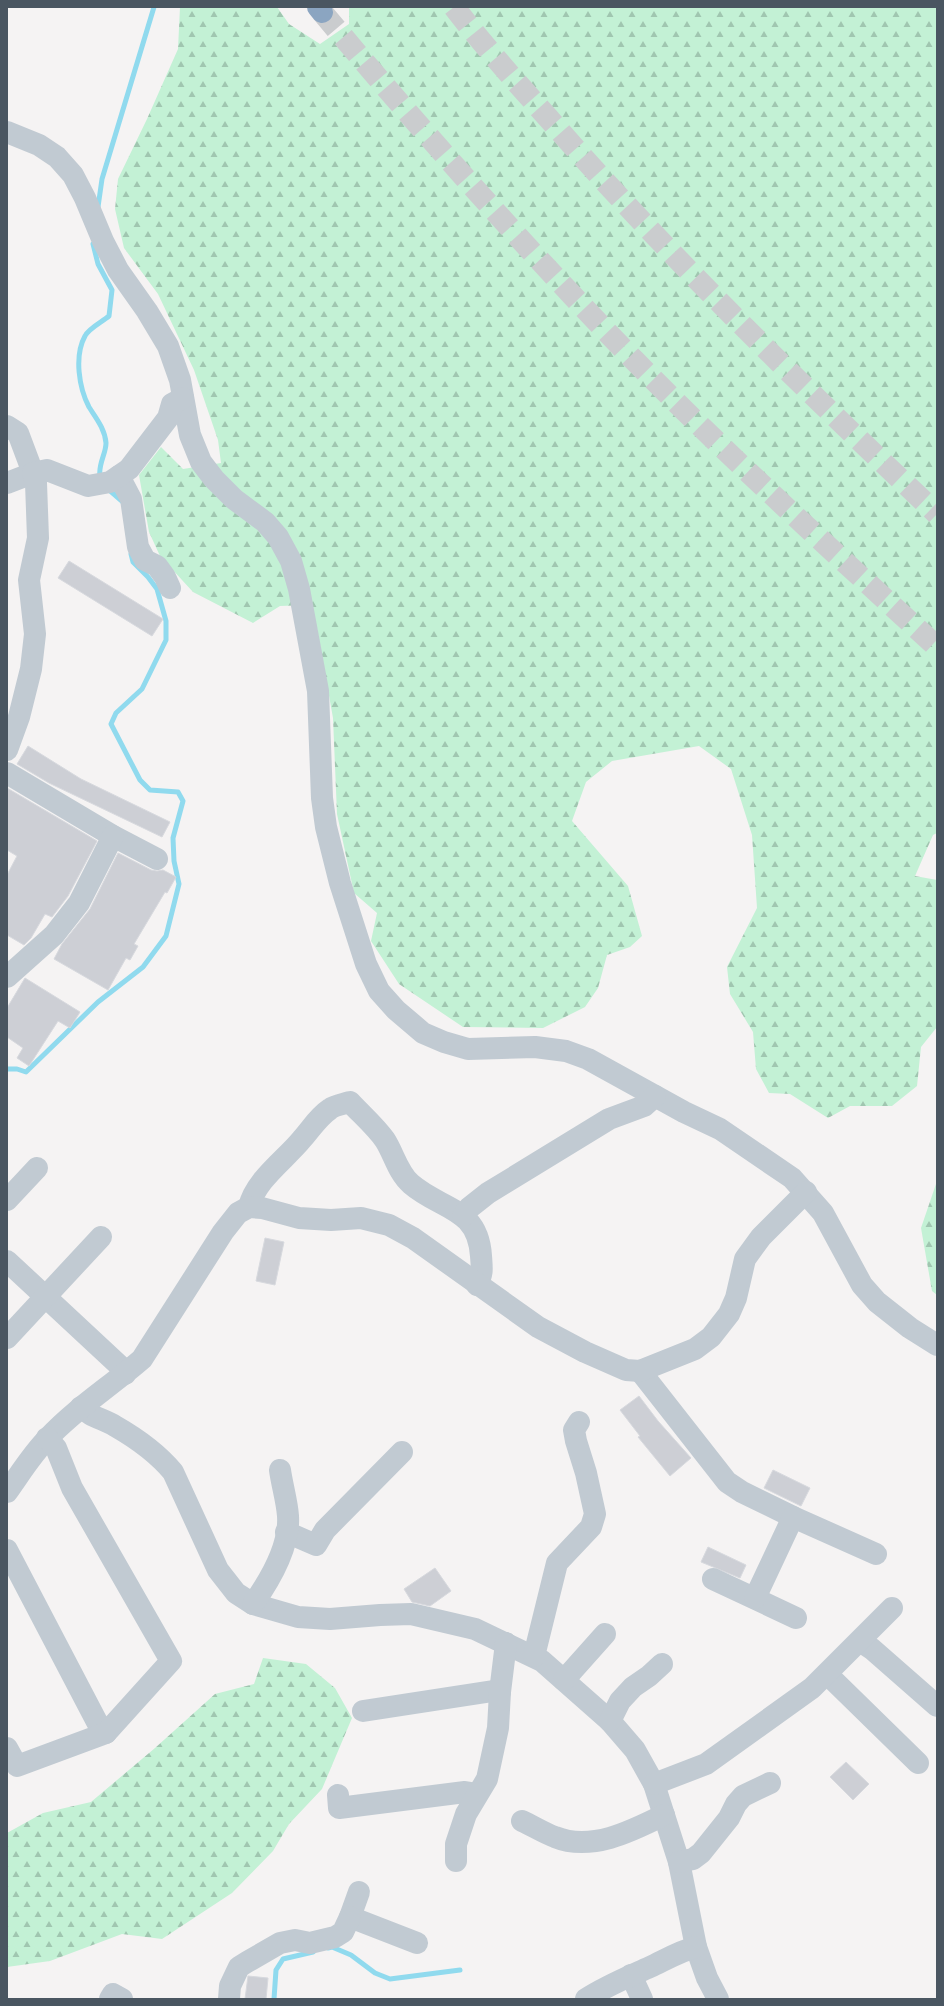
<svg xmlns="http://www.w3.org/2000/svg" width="944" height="2006" viewBox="0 0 944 2006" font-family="Manrope,sans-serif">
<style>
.forest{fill:url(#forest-firs)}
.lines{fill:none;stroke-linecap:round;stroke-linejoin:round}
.stream{stroke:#90daee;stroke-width:5}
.building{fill:#cdcfd5;stroke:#d7d9de}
.highway-tunnel{stroke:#caccce;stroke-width:22;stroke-dasharray:22 11;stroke-linecap:butt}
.minor{stroke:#c1cad2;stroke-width:22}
.highway{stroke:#8ba5c1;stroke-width:22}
</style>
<defs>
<pattern id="forest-firs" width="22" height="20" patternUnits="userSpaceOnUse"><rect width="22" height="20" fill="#c3f1d5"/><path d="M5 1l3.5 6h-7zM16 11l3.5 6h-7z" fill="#a0c6b0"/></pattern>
</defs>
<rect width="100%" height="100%" fill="#f5f3f3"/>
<g class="forest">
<path d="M180,7H277L289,24L320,44L349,24V7H937V833L933,835L915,876L937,880V1027L921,1047L917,1086L892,1106H850L828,1118L790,1094L769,1093L756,1069L753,1032L730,994L727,967L757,908L752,835L731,769L699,746L612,761L586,782L572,821L628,886L642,936L630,947L607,955L598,988L585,1007L543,1028L463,1027L399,984L371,941L377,913L354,893L337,814L333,718L317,628L308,605L280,606L253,623L193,592L160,556L149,532L139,475L161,447L183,469L221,463L218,440L194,370L158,294L124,248L115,209L118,179L147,119L178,49Z"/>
<path d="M937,1181V1295L932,1291L921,1228Z"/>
<path d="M263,1658L306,1664L335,1688L352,1718L322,1789L289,1824L273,1851L232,1893L162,1939L122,1934L50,1961L7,1967V1833L43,1813L91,1802L155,1748L215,1694L254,1684Z"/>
</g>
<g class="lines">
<g class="stream">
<path d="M98,207L102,179L154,7"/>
<path d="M93,244L98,264L112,290L109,316C102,322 89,328 85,336C74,356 79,388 89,407C96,418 105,429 106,443C106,454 98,464 100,476"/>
<path d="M108,489L123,502"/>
<path d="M7,1069H17L26,1072L98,1002L143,967L166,936L179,884L174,861L173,838L183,801L178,792L150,790L140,780L111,724L116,713L142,689L166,640V621L157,589L148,577L133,562L131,554"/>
<path d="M328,1948L332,1947L351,1955L375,1973L390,1979L460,1970"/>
<path d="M274,1999L276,1970L283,1959L313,1952"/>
</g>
</g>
<g class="building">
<path d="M69,561L163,619L152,636L58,578Z"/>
<path d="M28,746L81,779L170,822L162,837L49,783L17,764Z"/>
<path d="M7,788L97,841L68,896L52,917L45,914L31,938L24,945L7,935V875L17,856L7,850Z"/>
<path d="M118,853L151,870L157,871L163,870L176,877L167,893L165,892L134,944L138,946L130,960L126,958L108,990L54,959L62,944L90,909Z"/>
<path d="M25,978L80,1012L70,1028L58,1021L29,1066L17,1058L23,1048L7,1037V1008Z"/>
<path d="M265,1238L284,1242L275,1285L256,1281Z"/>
<path d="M639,1396L658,1421L691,1458L670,1476L638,1437L640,1436L620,1410Z"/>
<path d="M773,1470L810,1488L801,1506L764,1488Z"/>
<path d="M708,1547L746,1565L740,1578L701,1562Z"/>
<path d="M435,1568L451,1591L430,1606L412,1602L404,1589Z"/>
<path d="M846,1762L869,1784L853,1800L830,1777Z"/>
<path d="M248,1976L268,1978L266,1999H245Z"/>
</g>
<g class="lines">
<g class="highway-tunnel">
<path d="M454,7C484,46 517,83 550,120C671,259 803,387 937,514"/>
<path d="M322,12C422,131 525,248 634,360C731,459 835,553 937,647"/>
</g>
<g class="minor">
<path d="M7,132L39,145L57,157L73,175L85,198L103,241L118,270L147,311L168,346L180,380L190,435L201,462L214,479L234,499L265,522L278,537L291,561L299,589L318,691L322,798L326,827L340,883L366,964L379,991L396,1010L423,1033L444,1042L468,1049L535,1047L566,1051L588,1059L684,1112L720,1129L792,1178L823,1213L862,1285L877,1302L910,1328L937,1345"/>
<path d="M119,476L131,499L138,547L145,560L157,566L165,577L170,588"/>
<path d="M7,483L33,473L18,433L7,426"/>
<path d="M7,750L19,717L31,669L35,634L29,580L38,538L36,483L33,473L47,470L88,486L110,482L129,469L168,418L172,404L183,398"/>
<path d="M7,773L113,836L157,859"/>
<path d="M7,977L54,935L79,903L113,836"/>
<path d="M7,1200L37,1168"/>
<path d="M249,1207C255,1180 286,1159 302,1139C311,1129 318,1117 330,1109C335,1105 344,1104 350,1102C361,1114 375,1126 385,1140C394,1154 398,1173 411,1184C441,1210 478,1207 481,1256C482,1269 483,1274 477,1285"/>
<path d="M463,1216L469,1208L488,1193L609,1119L644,1106L655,1096"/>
<path d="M7,1261L122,1368L125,1374"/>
<path d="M7,1338L101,1237"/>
<path d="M640,1371L727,1482L742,1492L793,1517"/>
<path d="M81,1407C90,1417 104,1419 115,1426C136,1438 158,1454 173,1472L218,1570L236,1593L253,1604L298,1617L330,1619L380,1615L411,1614L475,1629L542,1661L610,1721L635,1750L654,1784L679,1862L696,1947L707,1978L718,1999"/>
<path d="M7,1492C20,1474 32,1454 48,1438C76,1408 111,1386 142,1359L223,1232L238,1213L249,1207L262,1208L299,1218L331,1220L361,1218L389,1225L413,1238L538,1327L585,1352L626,1370L640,1371L695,1349L711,1337L729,1314L736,1298L745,1259L761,1237L806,1192"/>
<path d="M286,1532L316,1545L325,1530L402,1452"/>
<path d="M7,1550L97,1722L106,1733"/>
<path d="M713,1579L796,1618"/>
<path d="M755,1598L793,1517L876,1554"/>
<path d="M253,1604C270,1580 290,1546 288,1516C287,1501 282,1485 280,1470"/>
<path d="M860,1641L872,1649L937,1706"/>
<path d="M534,1656L557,1563L591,1527L595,1514L586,1473L576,1441L574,1430L579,1422"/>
<path d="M827,1674L918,1763"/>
<path d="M564,1680L605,1634"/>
<path d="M363,1711L493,1691L500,1692"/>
<path d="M610,1721L620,1701L633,1687L649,1676L662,1664"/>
<path d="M7,1748L17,1766L106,1733L171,1661L72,1488L56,1448L47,1438"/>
<path d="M654,1784L706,1764L812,1688L892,1608"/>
<path d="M338,1795L339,1808L465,1792L477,1794"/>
<path d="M522,1821C533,1826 544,1833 555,1837C591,1852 632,1831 664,1815"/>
<path d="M456,1861V1844L466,1814L487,1779L498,1728L500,1692L506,1643"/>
<path d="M679,1862L693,1859L701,1853L729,1818L736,1804L743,1796L770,1783"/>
<path d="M359,1892L350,1917L417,1943"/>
<path d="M631,1975L642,1999"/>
<path d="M110,1999L113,1994L122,1999"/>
<path d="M229,1999L230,1986L239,1967L247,1962L280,1943L295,1940L310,1943L335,1937L343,1932L350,1917"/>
<path d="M586,1999C606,1986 628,1977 650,1967C665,1960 680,1951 696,1947"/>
</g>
<path class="highway" d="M318,7L322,12"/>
</g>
<rect width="944" height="2006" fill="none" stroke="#4a5661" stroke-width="16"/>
</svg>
